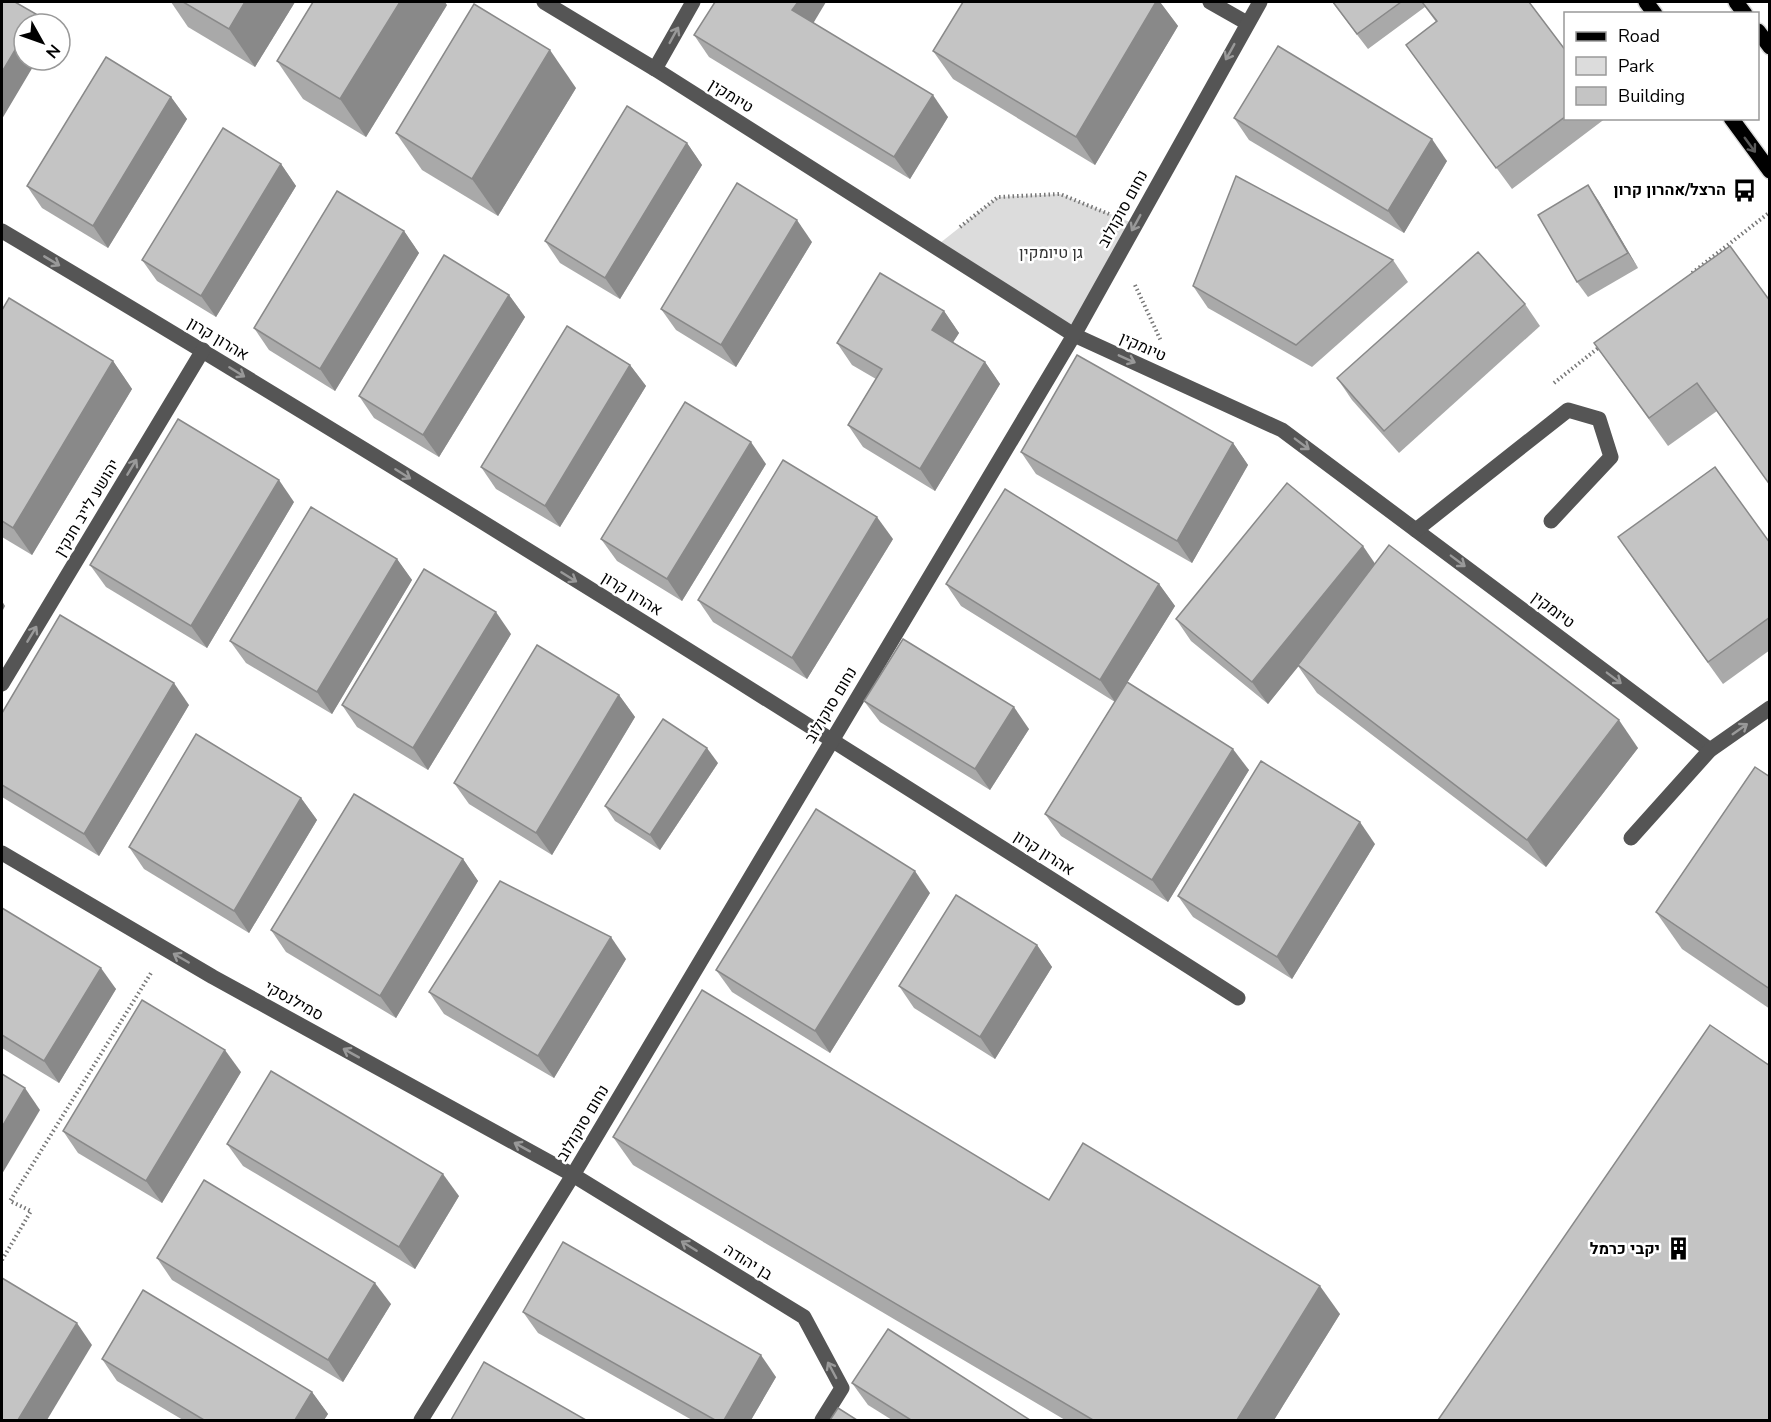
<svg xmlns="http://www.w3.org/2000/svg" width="1771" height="1422" viewBox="0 0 1771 1422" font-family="'Nunito Sans',Heebo,sans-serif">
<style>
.green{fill:#dcdcdc}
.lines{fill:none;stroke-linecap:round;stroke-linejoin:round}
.major-casing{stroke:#dbdbdb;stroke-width:18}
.path{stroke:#777;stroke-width:4;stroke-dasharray:1.5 3;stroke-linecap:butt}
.minor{stroke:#555;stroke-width:15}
.major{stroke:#000;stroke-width:15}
.wall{fill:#a9a9a9}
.shaded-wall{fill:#898989}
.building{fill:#c4c4c4;stroke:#898989;stroke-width:1.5}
.oneway{stroke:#999}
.oneway2{stroke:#595959}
.labels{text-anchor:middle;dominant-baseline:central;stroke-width:5;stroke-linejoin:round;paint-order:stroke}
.street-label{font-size:16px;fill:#000;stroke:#fff}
.poi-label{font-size:16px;font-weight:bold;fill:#000;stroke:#fff;text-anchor:end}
.park-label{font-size:16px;fill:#333;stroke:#fff}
</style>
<rect width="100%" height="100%" fill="#fff"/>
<path class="green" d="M1060,194L1135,224L1074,335L935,247L998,197Z"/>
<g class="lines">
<defs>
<g id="major">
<path d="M1646,2L1655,14"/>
<path d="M1736,2L1745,14"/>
<path d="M1758,31L1770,47"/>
<path d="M1731,118L1770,171"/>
</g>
</defs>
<use href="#major" class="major-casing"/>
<g class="path">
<path d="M960,227L998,197L1060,194L1109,214"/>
<path d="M1692,273L1770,212"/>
<path d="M1135,285L1161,341"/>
<path d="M1554,383L1602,345"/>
<path d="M2,1260L31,1211L10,1201L151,973"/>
</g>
<g class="minor">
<path d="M544,2L655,69L1074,335L1282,430L1710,750"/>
<path d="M1210,2L1247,23"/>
<path d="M655,69L693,2"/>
<path d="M2,231C419,478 829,737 1238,998"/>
<path d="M1416,530L1568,410L1599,419L1611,457L1551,521"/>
<path d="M2,684L203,350"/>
<path d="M1631,838L1710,750L1770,708"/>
<path d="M2,853L213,977L573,1175L804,1317L842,1388L822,1420"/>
<path d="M421,1420L573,1175L1074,335L1260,2"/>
</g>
<use href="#major" class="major"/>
</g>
<g class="wall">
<path d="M171,2H295L255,67L188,27Z"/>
<path d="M963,2H1160L1178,26L1095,165L953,79L933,51Z"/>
<path d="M1332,2H1529L1566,51V118H1606L1512,189L1406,45L1436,22L1425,7L1368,49Z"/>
<path d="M447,5L366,137L303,99L277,61Z"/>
<path d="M813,22L948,117L910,179L709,57L694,35Z"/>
<path d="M576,88L498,216L422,170L396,133Z"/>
<path d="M171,97L187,119L108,248L42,208L27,186Z"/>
<path d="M1234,118L1447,161L1404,233L1249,140Z"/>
<path d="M687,143L702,165L620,299L560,263L545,241Z"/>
<path d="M281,164L296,186L216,317L157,281L142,260Z"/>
<path d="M1598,200L1638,268L1588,297L1577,282Z"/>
<path d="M404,231L419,253L335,391L269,350L254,328Z"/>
<path d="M812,242L736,367L676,330L661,309Z"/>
<path d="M1393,260L1408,282L1312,367L1208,308L1193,286Z"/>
<path d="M509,295L525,317L439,457L374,418L359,396Z"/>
<path d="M1770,301L1717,411L1668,446L1594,343Z"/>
<path d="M1525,304L1540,326L1399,453L1352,400L1337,378Z"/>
<path d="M2,310L113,361L132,389L32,555L2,537Z"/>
<path d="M944,311L959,333L953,342L985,362L1000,384L935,491L863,447L848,425L876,379L852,365L837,343Z"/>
<path d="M630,365L646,386L560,527L496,489L481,467Z"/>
<path d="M1233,443L1248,465L1192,563L1036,474L1021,452Z"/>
<path d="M766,464L682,601L617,561L601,539Z"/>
<path d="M294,502L207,648L106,587L90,565Z"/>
<path d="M893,539L807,679L713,622L698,600Z"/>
<path d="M1770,543V650L1723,684L1633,559Z"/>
<path d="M397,559L412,580L332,714L246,663L230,641Z"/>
<path d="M1375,564L1638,748L1546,867L1317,693L1298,666L1268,704L1191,641L1176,619Z"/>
<path d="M946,584H1159L1175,606L1127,683L1249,770L1168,902L1061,836L1045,814L1115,702L961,606Z"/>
<path d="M511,634L428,770L357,727L342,705Z"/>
<path d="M619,695L635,717L552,855L469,804L454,783Z"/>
<path d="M864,701L1029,729L990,790L880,722Z"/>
<path d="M189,705L99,856L2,797V713Z"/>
<path d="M718,763L660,850L615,821L605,806Z"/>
<path d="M1770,777V1009L1682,949L1656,912Z"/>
<path d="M301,798L317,820L249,933L144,869L129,847Z"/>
<path d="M1375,844L1292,979L1193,917L1178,896Z"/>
<path d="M463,859L478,881L396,1018L286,952L271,930Z"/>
<path d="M930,893L830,1053L732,992L716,970Z"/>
<path d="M2,908L116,989L59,1083L2,1048Z"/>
<path d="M1037,945L1052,967L995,1059L914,1008L899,986Z"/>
<path d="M626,959L554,1078L444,1014L429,992Z"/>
<path d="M241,1072L162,1203L78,1153L63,1131Z"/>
<path d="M613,1137L1049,1200L1340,1314L1274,1420H1065L633,1165Z"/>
<path d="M227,1144L459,1196L415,1269L243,1166Z"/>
<path d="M157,1258L391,1304L343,1382L172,1280Z"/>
<path d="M523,1312L776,1377L751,1420H692L538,1333Z"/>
<path d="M102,1359L312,1392L328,1414L324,1420H183L117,1381Z"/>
<path d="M852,1383L1030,1420H892L868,1405Z"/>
</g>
<g class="shaded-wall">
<path d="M245,2H295L255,67L229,29Z"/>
<path d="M400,2H445L447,5L366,137L340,99Z"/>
<path d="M798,2H826L808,32L792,10Z"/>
<path d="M1156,2H1160L1178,26L1095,165L1076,137Z"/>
<path d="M36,14L43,24H31Z"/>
<path d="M24,35V60H37L2,119V72Z"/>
<path d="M550,50L576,88L498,216L472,179Z"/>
<path d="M933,95L948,117L910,179L894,157Z"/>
<path d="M171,97L187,119L108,248L93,226Z"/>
<path d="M1432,139L1447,161L1404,233L1388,211Z"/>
<path d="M687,143L702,165L620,299L605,278Z"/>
<path d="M281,164L296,186L216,317L201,296Z"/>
<path d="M1588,185L1598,200L1638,268L1628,253Z"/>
<path d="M797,220L812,242L736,367L721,345Z"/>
<path d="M404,231L419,253L335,391L320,369Z"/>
<path d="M509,295L525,317L439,457L423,435Z"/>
<path d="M944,311L959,333L947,352L932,330Z"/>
<path d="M113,361L132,389L32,555L13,528Z"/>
<path d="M985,362L1000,384L935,491L920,469Z"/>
<path d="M630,365L646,386L560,527L545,506Z"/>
<path d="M751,442L766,464L682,601L667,579Z"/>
<path d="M1233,443L1248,465L1192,563L1177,541Z"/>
<path d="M279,480L294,502L207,648L191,626Z"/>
<path d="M877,517L893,539L807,679L792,658Z"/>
<path d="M1363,546L1378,568L1268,704L1252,682Z"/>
<path d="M397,559L412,580L332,714L317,692Z"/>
<path d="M1159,584L1175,606L1115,702L1100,680Z"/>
<path d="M2,601L5,606L2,612Z"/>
<path d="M496,612L511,634L428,770L413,748Z"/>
<path d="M174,683L189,705L99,856L84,834Z"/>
<path d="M619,695L635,717L552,855L536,833Z"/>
<path d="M1014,707L1029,729L990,790L975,769Z"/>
<path d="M1619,720L1638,748L1546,867L1527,840Z"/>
<path d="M707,748L718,763L660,850L650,835Z"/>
<path d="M1233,749L1249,770L1168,902L1152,880Z"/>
<path d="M301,798L317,820L249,933L234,911Z"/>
<path d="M1360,822L1375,844L1292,979L1277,957Z"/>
<path d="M463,859L478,881L396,1018L380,996Z"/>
<path d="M915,871L930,893L830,1053L815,1031Z"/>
<path d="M611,937L626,959L554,1078L538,1056Z"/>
<path d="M1037,945L1052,967L995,1059L980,1037Z"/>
<path d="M101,968L116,989L59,1083L44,1061Z"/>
<path d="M225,1050L241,1072L162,1203L146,1181Z"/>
<path d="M25,1088L40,1110L2,1174V1127Z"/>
<path d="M443,1174L459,1196L415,1269L399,1247Z"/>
<path d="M375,1283L391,1304L343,1382L328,1360Z"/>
<path d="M1320,1286L1340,1314L1274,1420H1237Z"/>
<path d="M77,1323L92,1345L47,1420H18Z"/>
<path d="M761,1355L776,1377L751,1420H724Z"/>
<path d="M312,1392L328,1414L324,1420H295Z"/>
</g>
<g class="building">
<path d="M2,2H15L36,14L31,24H24V35L2,72Z"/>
<path d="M183,2H245L229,29Z"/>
<path d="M313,2H400L340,99L277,61Z"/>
<path d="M715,2H798L792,10L933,95L894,157L694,35Z"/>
<path d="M963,2H1156L1076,137L933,51Z"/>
<path d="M1333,2H1401L1357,34Z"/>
<path d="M1422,2H1529L1566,51V116L1496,168L1406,45L1437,21Z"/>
<path d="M474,4L550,50L472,179L396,133Z"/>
<path d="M1278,46L1432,139L1388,211L1234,118Z"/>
<path d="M106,57L171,97L93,226L27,186Z"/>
<path d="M627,106L687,143L605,278L545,241Z"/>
<path d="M223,128L281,164L201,296L142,260Z"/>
<path d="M1236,176L1393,260L1296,345L1193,286Z"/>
<path d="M737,183L797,220L721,345L661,309Z"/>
<path d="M1588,185L1628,253L1577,282L1538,215Z"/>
<path d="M337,191L404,231L320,369L254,328Z"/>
<path d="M1730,246L1770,301V485L1697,383L1649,418L1594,343Z"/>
<path d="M1478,252L1525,304L1384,431L1337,378Z"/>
<path d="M444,255L509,295L423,435L359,396Z"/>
<path d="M880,273L944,311L932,330L985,362L920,469L848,425L882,369L837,343Z"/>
<path d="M9,298L113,361L13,528L2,521V310Z"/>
<path d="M567,326L630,365L545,506L481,467Z"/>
<path d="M1077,355L1233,443L1177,541L1021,452Z"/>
<path d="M685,402L751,442L667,579L601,539Z"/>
<path d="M178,419L279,480L191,626L90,565Z"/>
<path d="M783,460L877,517L792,658L698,600Z"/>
<path d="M1715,467L1770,543V617L1708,662L1618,537Z"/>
<path d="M1287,483L1363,546L1252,682L1176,619Z"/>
<path d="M1005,489L1159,584L1100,680L946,584Z"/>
<path d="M311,507L397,559L317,692L230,641Z"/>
<path d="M1389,545L1619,720L1527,840L1298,665Z"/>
<path d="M424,569L496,612L413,748L342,705Z"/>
<path d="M60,615L174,683L84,834L2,785V713Z"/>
<path d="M903,639L1014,707L975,769L864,701Z"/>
<path d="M537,645L619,695L536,833L454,783Z"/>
<path d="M1127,682L1233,749L1152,880L1045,814Z"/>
<path d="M663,719L707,748L650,835L605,806Z"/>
<path d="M196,734L301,798L234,911L129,847Z"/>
<path d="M1261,761L1360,822L1277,957L1178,896Z"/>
<path d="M1755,767L1770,777V989L1656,912Z"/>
<path d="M354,794L463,859L380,996L271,930Z"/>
<path d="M816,809L915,871L815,1031L716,970Z"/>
<path d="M500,881L611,937L538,1056L429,992Z"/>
<path d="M956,895L1037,945L980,1037L899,986Z"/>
<path d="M2,908L101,968L44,1061L2,1035Z"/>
<path d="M702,990L1049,1200L1083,1143L1320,1286L1237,1420H1093L613,1137Z"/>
<path d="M142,1000L225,1050L146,1181L63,1131Z"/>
<path d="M1710,1025L1770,1066V1420H1438Z"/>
<path d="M271,1071L443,1174L399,1247L227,1144Z"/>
<path d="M2,1074L25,1088L2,1127Z"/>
<path d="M204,1180L375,1283L328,1360L157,1258Z"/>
<path d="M563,1242L761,1355L724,1420H715L523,1312Z"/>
<path d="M2,1278L77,1323L18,1420H2Z"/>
<path d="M143,1290L312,1392L295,1420H204L102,1359Z"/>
<path d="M888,1329L1030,1420H911L852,1383Z"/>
<path d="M484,1362L586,1420H451Z"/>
<path d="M838,1408L857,1420H830Z"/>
</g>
<defs><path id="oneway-shaft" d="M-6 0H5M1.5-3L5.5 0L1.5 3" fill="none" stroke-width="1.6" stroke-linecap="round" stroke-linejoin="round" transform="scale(1.5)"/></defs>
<g class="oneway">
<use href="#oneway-shaft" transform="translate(674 35) rotate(-61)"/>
<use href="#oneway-shaft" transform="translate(1230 52) rotate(119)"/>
<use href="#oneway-shaft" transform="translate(1136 223) rotate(119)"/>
<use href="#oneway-shaft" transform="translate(52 261) rotate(31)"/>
<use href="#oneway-shaft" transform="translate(1127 359) rotate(24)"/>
<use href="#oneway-shaft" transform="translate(237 372) rotate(32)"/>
<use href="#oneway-shaft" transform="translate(1302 444) rotate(37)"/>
<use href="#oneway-shaft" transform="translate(132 467) rotate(-59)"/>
<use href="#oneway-shaft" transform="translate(403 474) rotate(32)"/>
<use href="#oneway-shaft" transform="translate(1458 561) rotate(37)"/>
<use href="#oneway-shaft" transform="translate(569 577) rotate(32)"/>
<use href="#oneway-shaft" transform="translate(32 634) rotate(-59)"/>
<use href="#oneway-shaft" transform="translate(1614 678) rotate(37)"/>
<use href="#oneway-shaft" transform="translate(1740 729) rotate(-35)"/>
<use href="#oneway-shaft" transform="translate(181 958) rotate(-150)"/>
<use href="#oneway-shaft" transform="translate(351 1053) rotate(-151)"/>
<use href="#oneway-shaft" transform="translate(522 1147) rotate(-151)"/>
<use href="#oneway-shaft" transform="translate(689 1246) rotate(-148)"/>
<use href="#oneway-shaft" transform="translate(832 1370) rotate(-118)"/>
</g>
<use class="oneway2" href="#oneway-shaft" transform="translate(1750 145) rotate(54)"/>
<defs>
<symbol id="bus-bare" viewBox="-9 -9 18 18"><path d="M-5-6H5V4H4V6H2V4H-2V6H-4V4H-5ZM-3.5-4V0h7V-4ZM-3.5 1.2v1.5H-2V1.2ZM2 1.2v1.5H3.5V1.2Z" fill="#000" stroke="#fff" stroke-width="2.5" paint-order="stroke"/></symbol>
<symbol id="building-bare" viewBox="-9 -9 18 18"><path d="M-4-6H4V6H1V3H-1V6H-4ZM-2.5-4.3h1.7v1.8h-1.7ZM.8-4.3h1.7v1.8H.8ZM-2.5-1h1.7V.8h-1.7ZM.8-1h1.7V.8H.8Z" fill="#000" stroke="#fff" stroke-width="2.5" paint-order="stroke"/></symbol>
</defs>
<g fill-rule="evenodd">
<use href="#bus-bare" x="1728" y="174" width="33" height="33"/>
<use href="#building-bare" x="1662" y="1232" width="33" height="33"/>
</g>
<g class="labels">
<g class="street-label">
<text transform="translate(731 96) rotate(32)">טיומקין</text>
<text transform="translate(1123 209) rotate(-61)">נחום סוקולוב</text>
<text transform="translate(218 339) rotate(31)">אהרון קרון</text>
<text transform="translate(1143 347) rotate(24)">טיומקין</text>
<text transform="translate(87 508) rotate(-59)">יהושע לייב חנקין</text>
<text transform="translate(632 594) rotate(32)">אהרון קרון</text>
<text transform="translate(1553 610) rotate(37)">טיומקין</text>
<text transform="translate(831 705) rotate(-59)">נחום סוקולוב</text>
<text transform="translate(1044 853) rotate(33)">אהרון קרון</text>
<text transform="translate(294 1001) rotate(29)">סמילנסקי</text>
<text transform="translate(583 1123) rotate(-59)">נחום סוקולוב</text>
<text transform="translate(748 1262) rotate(32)">בן יהודה</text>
</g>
<g class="poi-label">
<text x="1726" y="190">הרצל/אהרון קרון</text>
<text x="1660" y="1249">יקבי כרמל</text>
</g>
<g class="park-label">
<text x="1051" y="253">גן טיומקין</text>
</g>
</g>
<rect width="1771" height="1422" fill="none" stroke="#000000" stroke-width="6"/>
<rect x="1564" y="12" width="195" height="108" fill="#ffffff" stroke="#999999" stroke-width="1.5"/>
<rect x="1576" y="32" width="30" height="9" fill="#000000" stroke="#999999" stroke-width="1.5"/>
<text x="1618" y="42" font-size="18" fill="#000000">Road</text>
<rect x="1576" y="57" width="30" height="18" fill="#dcdcdc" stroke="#999999" stroke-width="1.5"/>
<text x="1618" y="72" font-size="18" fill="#000000">Park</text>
<rect x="1576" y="87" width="30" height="18" fill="#c4c4c4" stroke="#999999" stroke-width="1.5"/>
<text x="1618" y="102" font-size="18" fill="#000000">Building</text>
<g transform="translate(42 42) rotate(130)"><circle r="28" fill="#ffffff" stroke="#999999" stroke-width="1.5"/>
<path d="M0-4.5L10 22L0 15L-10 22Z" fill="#000000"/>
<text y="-9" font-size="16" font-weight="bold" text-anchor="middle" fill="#000000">N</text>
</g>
</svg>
